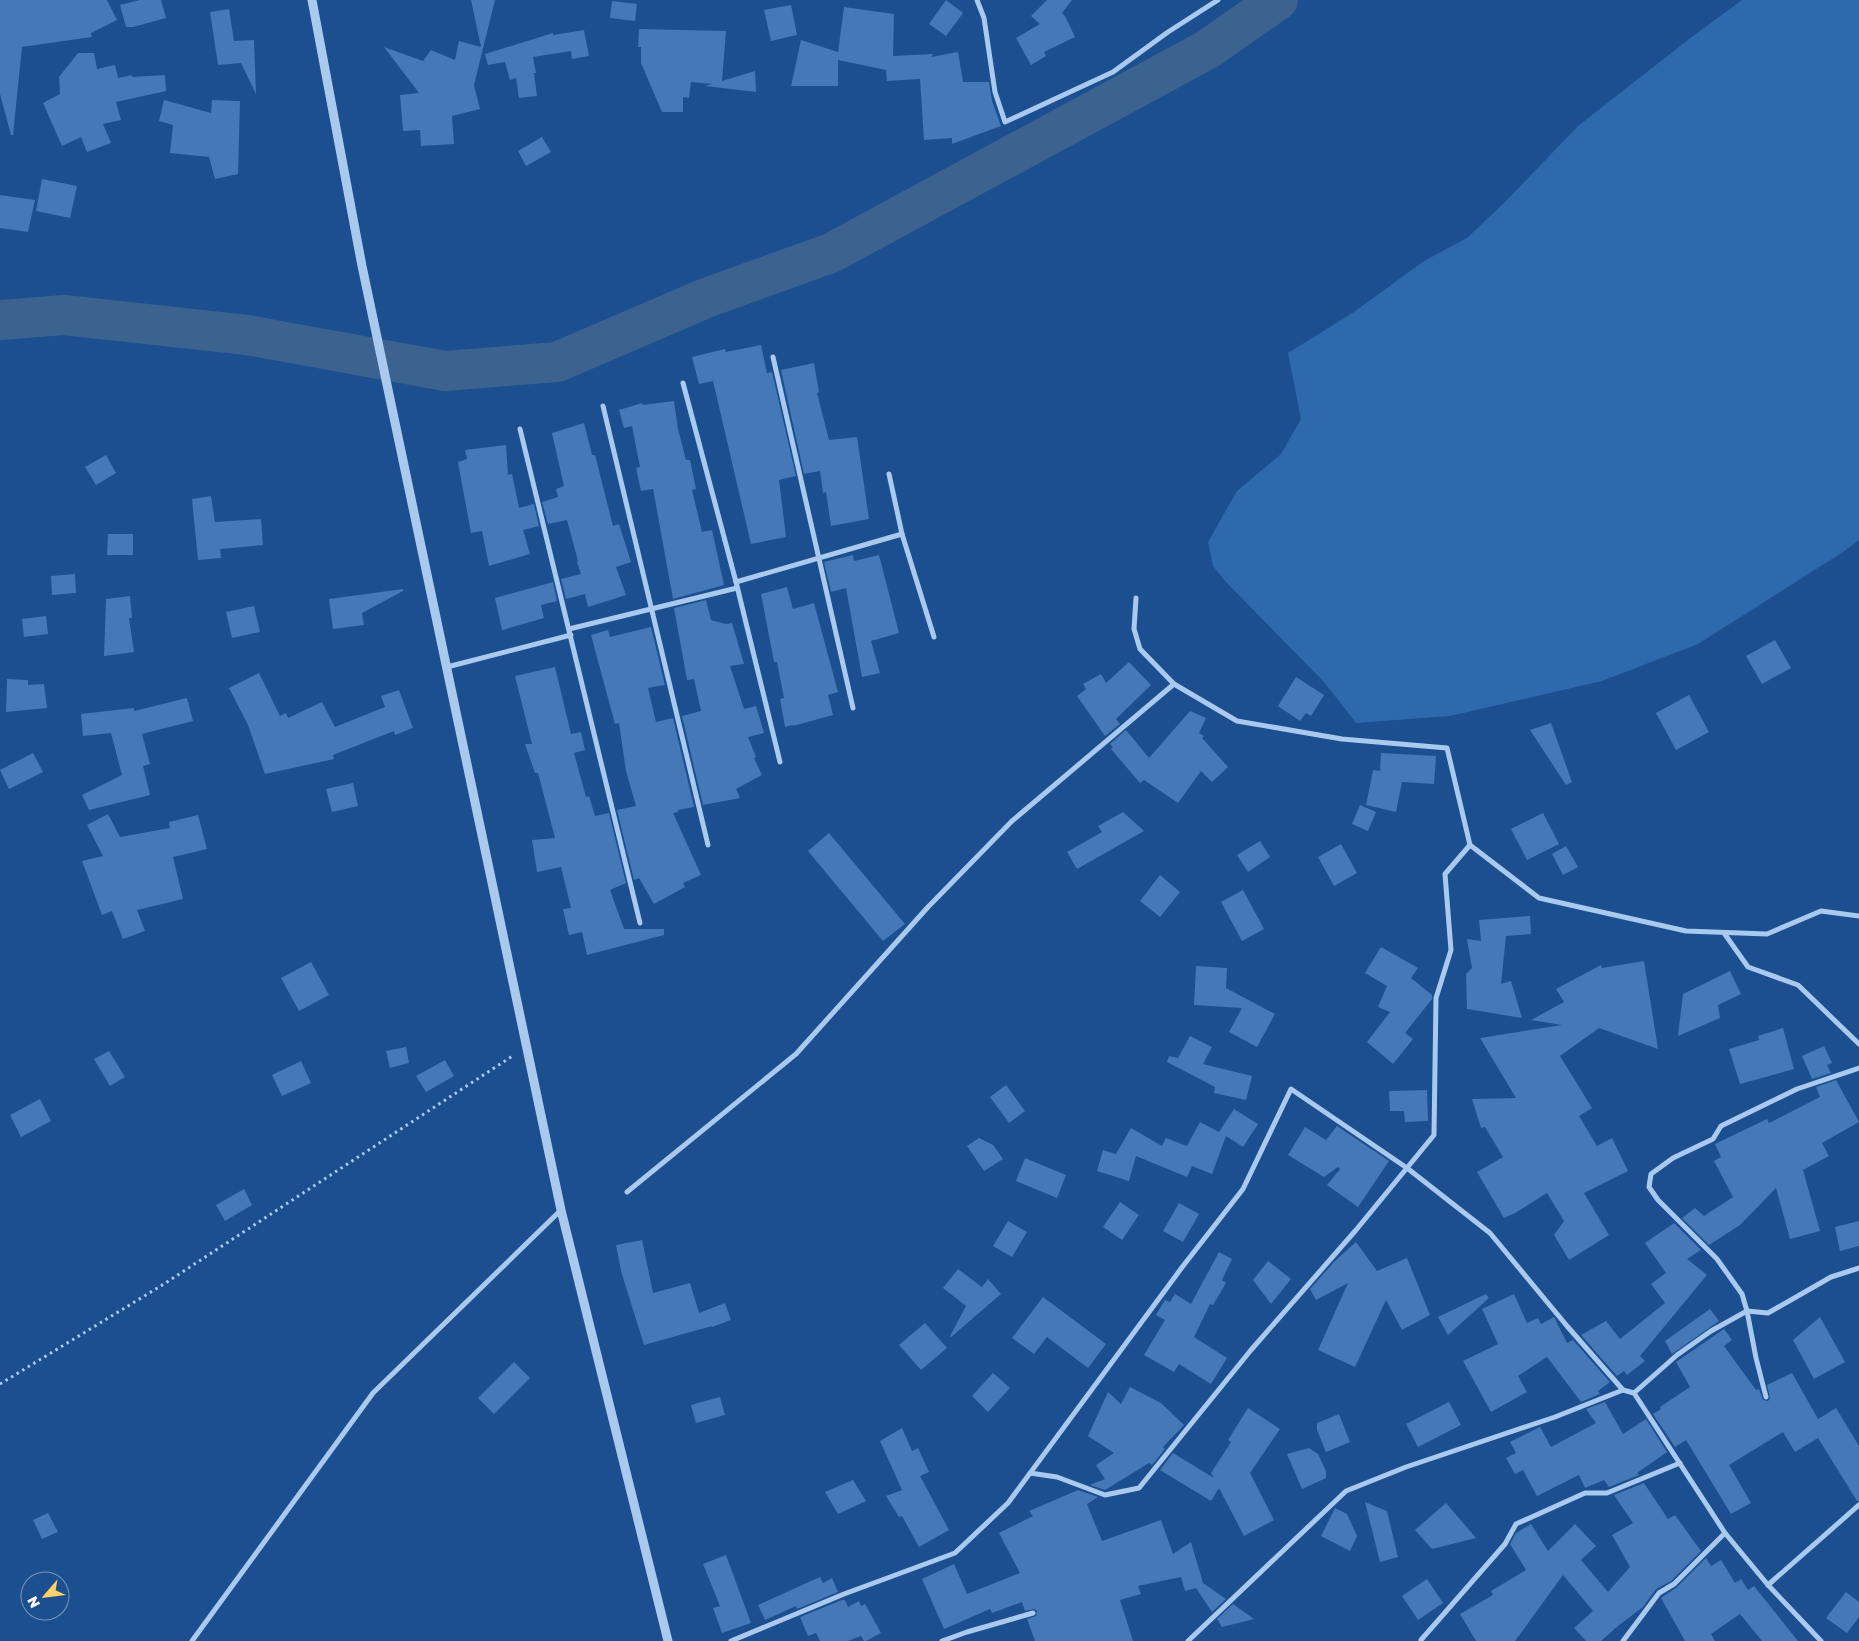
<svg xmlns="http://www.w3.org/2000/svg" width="1859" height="1641" viewBox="0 0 1859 1641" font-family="'Golos Text',sans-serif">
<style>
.green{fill:#2e69ad}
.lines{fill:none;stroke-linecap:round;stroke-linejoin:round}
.river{stroke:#3c6290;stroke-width:40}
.building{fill:#4478b7}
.path{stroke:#a9c9ee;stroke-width:3;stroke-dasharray:2.5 4;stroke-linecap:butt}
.minor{stroke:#a9c9ee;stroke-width:5}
.tertiary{stroke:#a9c9ee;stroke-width:9}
</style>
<rect width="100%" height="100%" fill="#1b4f8f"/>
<path class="green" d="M1742,0H1859V540L1843,552L1698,644L1602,681L1450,716L1356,723L1324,682L1225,581L1213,566L1208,542L1237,491L1281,454L1301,419L1288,353L1354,312L1424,261L1467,238L1506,201L1578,126L1689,39Z"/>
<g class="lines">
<path class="river" d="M0,320L64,315L247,335L445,371L557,362L706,298L831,253L1208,49L1278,0"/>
</g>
<g class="building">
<path d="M0,0H107L117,20L91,33L92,37L22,47L13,135H11L0,94Z"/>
<path d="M140,0H161L166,18L133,27H126L120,5Z"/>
<path d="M471,0H495L474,85L480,109L452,116L454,144L421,146L420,130L403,131L400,95L419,93L384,47L423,61L431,50L455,60L459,41L481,47Z"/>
<path d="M946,0L963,13L946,36L929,24Z"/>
<path d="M1047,0H1072L1062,13L1065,16L1075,37L1044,52L1046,56L1031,65L1016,38L1040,24L1031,16Z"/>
<path d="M612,1L637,4L635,21L610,18Z"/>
<path d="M791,5L797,35L771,41L764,10Z"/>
<path d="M844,7L894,14L893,56L933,54L931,57L958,52L963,82H989L992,101L1001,126L952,144V138L924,140L920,79L887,81L886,70L838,60V86H791L801,40L838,52Z"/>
<path d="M229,9L234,41L254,40L256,94L241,63L218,65L210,12Z"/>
<path d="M639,29L726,31L722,81L755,71L756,92L705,86L712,84L691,82L689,98L683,97V112H662L641,63V47H638Z"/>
<path d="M584,30L589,56L572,59L571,51L533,57L536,73H534L537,96L519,98L516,78L510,80L505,62L488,65L485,54L553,33V35Z"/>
<path d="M78,53H94L97,69L115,65L118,78L132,75V77L165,75L166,91L116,102L121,120L103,124L111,143L87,152L81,137L62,146L43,103L60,94L59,77Z"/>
<path d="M164,100L211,113L212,100L240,101L238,174L215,179L209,157L170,153L173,125L159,121Z"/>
<path d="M542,137L551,152L526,166L518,151Z"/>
<path d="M42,179L77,186L70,218L36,211Z"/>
<path d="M0,195L35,200L28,232L0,228Z"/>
<path d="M761,345L767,373L772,372L796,476L779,480L786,537L751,544L713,381L699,384L692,357L725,349L726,352Z"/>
<path d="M814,363L819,392L817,393L829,440L857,437L869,519L831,526L826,492L823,493L820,471L804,474L781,370Z"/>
<path d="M674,401L678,429L686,460H690L696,489L692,490L702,532L712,530L724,585L673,599L653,489L641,491L636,468L640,467L632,426L624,428L619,410L642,403L643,405Z"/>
<path d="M584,423L592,455H595L613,526L619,524L631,562L616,567L626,595L588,607L585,594L566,599L561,579L581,574L577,562L578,561L567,520L548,524L542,502L558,497L556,489L564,486L552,433Z"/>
<path d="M506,445L508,475L512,474L519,508L534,504L539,526L523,530L530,554L489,566L482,531L471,533L458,462L467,459L465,450Z"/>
<path d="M106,455L116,473L96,485L85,467Z"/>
<path d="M211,496L215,522L261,519L263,545L220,549L221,558L198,560L192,499Z"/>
<path d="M108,534H133V555H107Z"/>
<path d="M853,555L854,561L879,555L899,633L871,641L880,673L862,677L846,588L831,592L824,562Z"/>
<path d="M75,574L76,593L52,595L51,576Z"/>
<path d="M553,582L557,601L541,605L544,618L502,630L495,598Z"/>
<path d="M787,587L793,609L814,603L838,692L828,695L833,715L793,726V725L785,727L780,699L784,698L777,662H774L772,651L761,594Z"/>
<path d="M403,589V591L362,613L364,625L333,629L329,599Z"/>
<path d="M130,596L132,618H129L134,652L104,656L106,599Z"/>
<path d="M706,600L711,620L726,624L732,623L744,664L730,666L744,709L756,706L764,733L748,737L756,757L754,758L762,775L736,789L740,798L703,805L682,716L701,711L694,679L687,680L674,608Z"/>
<path d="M254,606L260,632L232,638L226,612Z"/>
<path d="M46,616L48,634L24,637L22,619Z"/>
<path d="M651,627L665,685L648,688L656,722L673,718L694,807L678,810V812L673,813L701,875L683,883L685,887L654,904L639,878L634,880L617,810L636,806L626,771L619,723L615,724L591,635L608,630L610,637Z"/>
<path d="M1775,640L1791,668L1762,684L1746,656Z"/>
<path d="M1129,662L1151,685L1116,719L1120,724L1105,736L1077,696L1086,689L1083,684L1101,674L1106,683Z"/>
<path d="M555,667L571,734L581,732L585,750L574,753L586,797L589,796L595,816L609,813L626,883L610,890L624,929H664V935L587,955L582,932L569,935L563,909L571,908L561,867L537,872L532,840L555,838L538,773H535L525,744H532L515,676Z"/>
<path d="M259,673L280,716L286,713L288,718L322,702L335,727L385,707L381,696L399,690L413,728L395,735L394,731L333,755L334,759L265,774L248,725L229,688Z"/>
<path d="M1296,677L1324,695L1311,716L1306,713L1300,721L1278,706Z"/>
<path d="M7,679L28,680V685L44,684L47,708L6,712Z"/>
<path d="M1689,695L1709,732L1676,750L1656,713Z"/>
<path d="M187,698L193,721L142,734L150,764L143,766L150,795L89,810L82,795L122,775L111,733L83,736L81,714L134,708V711Z"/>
<path d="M1190,711L1206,718L1199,733L1204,736L1202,738L1228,767L1212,782L1201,771L1178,803L1144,780L1140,783L1111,749L1113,747L1110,744L1126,730L1149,758Z"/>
<path d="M1551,723L1572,782L1566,785L1530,730Z"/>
<path d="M33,753L43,772L9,789L0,770Z"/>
<path d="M1381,753L1436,756L1434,784L1402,782L1396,812L1366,805L1373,770L1380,771Z"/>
<path d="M353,783L358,806L332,812L326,789Z"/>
<path d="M1360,805L1376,812L1368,831L1352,824Z"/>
<path d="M1123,812L1144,831L1077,869L1067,852L1102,832L1098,826Z"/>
<path d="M1543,813L1559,844L1527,860L1511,829Z"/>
<path d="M108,814L120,837L170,828L169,822L198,815L207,849L173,857L183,899L137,910L145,931L123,939L112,911L102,915L82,861L103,856L87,825Z"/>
<path d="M829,833L905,924L883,941L808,851Z"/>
<path d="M1260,841L1270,857L1248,872L1237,855Z"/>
<path d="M1341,844L1357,873L1334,886L1318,857Z"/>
<path d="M1566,846L1578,867L1563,875L1552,854Z"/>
<path d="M1160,875L1180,892L1160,917L1140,901Z"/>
<path d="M1243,890L1264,929L1242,941L1221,902Z"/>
<path d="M1530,916L1531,934L1506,936L1501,984L1511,981L1522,1018L1467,1009L1466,974L1472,968L1467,939L1481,941L1479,920Z"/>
<path d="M1381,947L1418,968L1411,978L1432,995V999L1405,1033L1413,1039L1393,1064L1367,1042L1390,1012L1378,1007L1387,986L1365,973Z"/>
<path d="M1644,961L1658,1049L1599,1028L1560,1056L1592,1108L1579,1116L1597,1146L1612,1138L1628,1171L1584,1193L1609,1235L1569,1260L1554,1235L1564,1221L1547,1193L1515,1213L1504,1218L1477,1172L1503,1157L1485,1127L1481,1128L1472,1099L1516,1098L1480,1038L1562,1025L1531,1020L1564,1002L1556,989L1601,965L1602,968Z"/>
<path d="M311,962L329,995L299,1011L281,978Z"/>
<path d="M1196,966L1227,968L1226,988L1275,1014L1257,1047L1229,1032L1242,1008L1194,1005Z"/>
<path d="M1730,971L1741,994L1718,1005L1720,1018L1678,1036L1683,994Z"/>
<path d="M1783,1028L1794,1069L1740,1084L1729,1049L1759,1040L1758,1036Z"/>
<path d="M1190,1036L1212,1047L1203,1064L1252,1076L1246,1100L1214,1093L1215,1087L1167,1062L1169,1056L1178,1058Z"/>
<path d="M1824,1046L1832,1063L1827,1065L1831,1073L1812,1079L1802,1056Z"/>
<path d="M406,1047L409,1063L390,1068L386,1051Z"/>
<path d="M109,1051L125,1077L110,1086L94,1059Z"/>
<path d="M445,1060L454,1076L426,1092L416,1076Z"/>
<path d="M301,1061L311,1083L282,1096L272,1075Z"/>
<path d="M1836,1080L1859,1122L1822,1143L1829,1156L1803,1170L1820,1231L1790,1239L1776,1188L1740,1225L1709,1245L1682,1218L1695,1208L1704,1216L1733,1197L1714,1161L1721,1157L1715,1144L1767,1119L1769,1123L1820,1097L1816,1087Z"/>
<path d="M1006,1085L1025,1111L1009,1123L990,1097Z"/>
<path d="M1427,1090L1428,1121L1405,1122L1404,1111H1390L1389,1091Z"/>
<path d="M40,1099L51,1121L21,1137L10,1115Z"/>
<path d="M1234,1109L1258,1124L1243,1147L1226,1136L1212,1174L1192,1166L1187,1177L1136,1156L1129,1181L1097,1171L1103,1150L1116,1154L1131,1128L1162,1146L1166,1138L1187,1146L1200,1122L1223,1134L1219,1132Z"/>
<path d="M1337,1126L1389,1161L1358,1207L1327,1185L1340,1169L1338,1167L1324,1177L1288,1155L1305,1127L1326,1140Z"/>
<path d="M979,1138L993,1145L1003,1159L984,1171L967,1146Z"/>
<path d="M1025,1158L1066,1175L1057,1198L1016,1181Z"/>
<path d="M244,1189L252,1205L225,1221L216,1205Z"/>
<path d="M1120,1202L1139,1215L1122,1240L1103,1227Z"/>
<path d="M1179,1203L1199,1214L1183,1242L1163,1231Z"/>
<path d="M1008,1221L1027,1232L1012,1257L993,1246Z"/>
<path d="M1859,1221V1246L1840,1251L1835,1227Z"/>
<path d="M1674,1223L1701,1250L1687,1259L1707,1275L1640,1356L1645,1361L1627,1375L1624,1371L1617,1376L1581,1335L1606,1321L1620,1339L1665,1303L1651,1284L1666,1273L1645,1243Z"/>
<path d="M642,1240L653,1293L690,1283L699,1313L725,1303L731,1320L712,1327V1326L644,1345L621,1271L616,1245Z"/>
<path d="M1356,1242L1377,1271L1407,1258L1430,1315L1402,1330L1386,1300L1355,1367L1318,1350L1348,1283L1316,1300L1310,1289L1335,1261Z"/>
<path d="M1219,1252L1232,1259L1222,1280L1226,1283L1213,1305L1210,1304L1194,1337L1227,1358L1211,1384L1179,1364L1174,1372L1144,1355L1165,1320L1156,1315L1165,1300L1170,1302L1175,1294L1191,1304Z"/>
<path d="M1268,1261L1291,1279L1271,1304L1253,1280Z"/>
<path d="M958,1269L982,1287L988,1279L1001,1294L951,1337L950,1336L966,1306L943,1288Z"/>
<path d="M1486,1294L1489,1298L1448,1335L1438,1317Z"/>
<path d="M1514,1294L1527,1323L1538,1318L1541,1324L1554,1317L1567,1343L1573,1340L1610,1382L1598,1391L1600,1394L1581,1402L1547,1357L1518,1376L1527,1392L1491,1412L1463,1361L1498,1344L1482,1309Z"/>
<path d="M1043,1297L1106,1344L1088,1368L1047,1337L1034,1354L1012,1338Z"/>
<path d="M1710,1309L1719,1321L1672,1354L1665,1341Z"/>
<path d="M1820,1317L1845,1362L1814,1379L1793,1340Z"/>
<path d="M925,1323L947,1348L921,1370L899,1345Z"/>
<path d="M1724,1329L1732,1340L1724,1346L1756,1390L1759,1389L1763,1400L1768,1401L1770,1398L1767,1385L1792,1373L1818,1419L1836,1408L1859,1446V1501H1857L1818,1438L1795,1452L1783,1432L1729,1465L1751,1503L1731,1514L1686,1440L1675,1447L1653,1414L1661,1409L1660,1407L1690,1387L1676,1362Z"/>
<path d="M514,1362L530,1378L494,1414L478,1398Z"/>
<path d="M993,1373L1010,1388L988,1412L972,1396Z"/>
<path d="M1130,1387L1161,1403L1184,1425L1163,1447L1165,1449L1152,1465L1149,1463L1105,1490L1090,1485L1105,1479L1096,1465L1114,1453L1088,1436L1108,1392L1121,1404Z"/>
<path d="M720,1397L725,1415L696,1423L691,1405Z"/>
<path d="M1449,1402L1461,1425L1418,1447L1406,1424Z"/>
<path d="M1605,1402L1623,1434L1646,1419L1667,1452L1637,1473L1639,1475L1609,1487L1604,1480L1585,1488L1579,1475L1537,1496L1523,1470L1515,1474L1506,1458L1516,1453L1510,1442L1540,1427L1551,1447L1596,1423L1586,1409Z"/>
<path d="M1248,1408L1280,1429L1250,1473L1274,1520L1244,1536L1219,1488L1211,1501L1160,1470L1173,1453L1214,1478L1211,1473L1231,1442L1228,1440Z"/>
<path d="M1339,1414L1350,1442L1326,1452L1317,1430V1423Z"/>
<path d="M902,1428L912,1451L918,1448L929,1472L920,1476L949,1530L919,1547L902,1516L899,1517L886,1496L902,1490L880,1441Z"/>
<path d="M1309,1448L1318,1454L1326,1471V1478L1302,1489L1287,1454Z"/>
<path d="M853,1480L866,1501L838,1514L825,1492Z"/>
<path d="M1644,1483L1668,1519L1675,1515L1701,1551L1671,1581L1656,1589L1643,1607L1618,1626L1601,1641H1586L1574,1628L1593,1611L1563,1575L1515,1641H1476L1460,1614L1493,1595L1491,1591L1526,1570L1510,1544L1516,1533L1531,1524L1548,1551L1575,1524L1596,1546L1581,1560L1608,1592L1630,1567L1612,1535L1633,1523L1614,1495Z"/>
<path d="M1078,1490L1098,1497L1087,1504L1102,1541L1161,1520L1173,1554L1191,1542L1203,1583L1226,1599L1212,1612L1196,1588L1185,1591L1181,1577L1138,1586L1141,1594L1120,1600L1133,1641H1035L1027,1619L1036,1616L1037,1611L1034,1609L1025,1611L1022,1602L992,1613L990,1609L944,1629L922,1579L954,1564L967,1594L1020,1573L999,1533L1033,1516L1029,1511Z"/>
<path d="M1365,1502L1387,1511L1398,1557L1380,1562Z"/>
<path d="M1446,1503L1476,1538L1432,1549L1415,1530Z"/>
<path d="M1335,1508L1347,1514L1357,1536L1350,1551L1321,1536Z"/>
<path d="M48,1513L58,1532L42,1539L33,1520Z"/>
<path d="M726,1555L751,1623L722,1633L713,1608L720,1606L703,1564Z"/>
<path d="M1706,1558L1711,1566L1721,1560L1735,1583L1741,1579L1748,1590L1754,1586L1798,1641H1762L1740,1614L1711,1634L1715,1641H1685L1661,1598L1677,1587Z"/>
<path d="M820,1577L823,1583L832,1578L838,1592L797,1609L796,1606L765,1620L758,1605Z"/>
<path d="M1427,1579L1443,1603L1418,1620L1402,1596Z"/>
<path d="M1846,1592L1859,1602V1617L1847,1633L1826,1618Z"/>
<path d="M842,1600H845L848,1607L859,1601L861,1606L865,1604L881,1633L866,1641H864L861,1636L848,1641H820L816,1633L808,1636L800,1617Z"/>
<path d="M1233,1604L1254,1619L1222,1627L1217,1619Z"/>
</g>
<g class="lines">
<path class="path" d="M0,1384L164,1284L514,1055"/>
<g class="minor">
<path d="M977,0L984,18L995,92L1005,122L1113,72L1168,32L1218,0"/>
<path d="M773,357L853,708"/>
<path d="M683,383L736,582L780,762"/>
<path d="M603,406L708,845"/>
<path d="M520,429L640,923"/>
<path d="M889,474L902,534L934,637"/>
<path d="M736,582L902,534"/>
<path d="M1136,598L1134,629L1140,649L1174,684L1237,721L1342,739L1447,748L1470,845L1539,898L1686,931L1767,934L1821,911L1859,916"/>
<path d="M569,629L737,588"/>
<path d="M447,667L571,635"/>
<path d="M1724,933L1748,967L1798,985L1859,1044"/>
<path d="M627,1192L796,1054L928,907L1012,821L1174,684"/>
<path d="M1634,1393L1677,1355L1711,1331L1747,1311L1768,1313L1831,1277L1859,1268"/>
<path d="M1766,1397L1756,1358L1747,1311L1742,1294L1717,1259L1658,1200L1649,1187L1651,1174L1673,1158L1713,1139L1721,1126L1797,1089L1859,1068"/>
<path d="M1030,1473L1057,1477L1105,1495L1139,1488L1251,1350L1356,1230L1434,1135L1436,998L1451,950L1445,874L1470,845"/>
<path d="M1768,1585L1859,1505"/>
<path d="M1421,1640L1505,1544L1516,1524L1585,1493H1607L1680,1463"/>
<path d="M192,1641L373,1393L561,1210"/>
<path d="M731,1641L844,1594L955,1553L1008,1503L1183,1266L1243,1189L1291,1089L1407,1168L1490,1233L1567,1326L1623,1390L1634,1393L1725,1533L1768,1585L1821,1641"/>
<path d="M942,1641L967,1632L1033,1613"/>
<path d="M1188,1641L1346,1491L1406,1467L1555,1417L1623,1390"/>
<path d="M1623,1641L1659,1593L1674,1584L1725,1533"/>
</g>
<path class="tertiary" d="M312,0L362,266L561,1210L668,1641"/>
</g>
<g transform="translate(45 1596) rotate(242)"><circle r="24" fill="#1b4f8f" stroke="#7695bc"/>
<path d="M0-4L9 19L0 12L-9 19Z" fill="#ffd166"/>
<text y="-8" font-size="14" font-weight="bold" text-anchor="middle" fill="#ffffff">N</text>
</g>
</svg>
